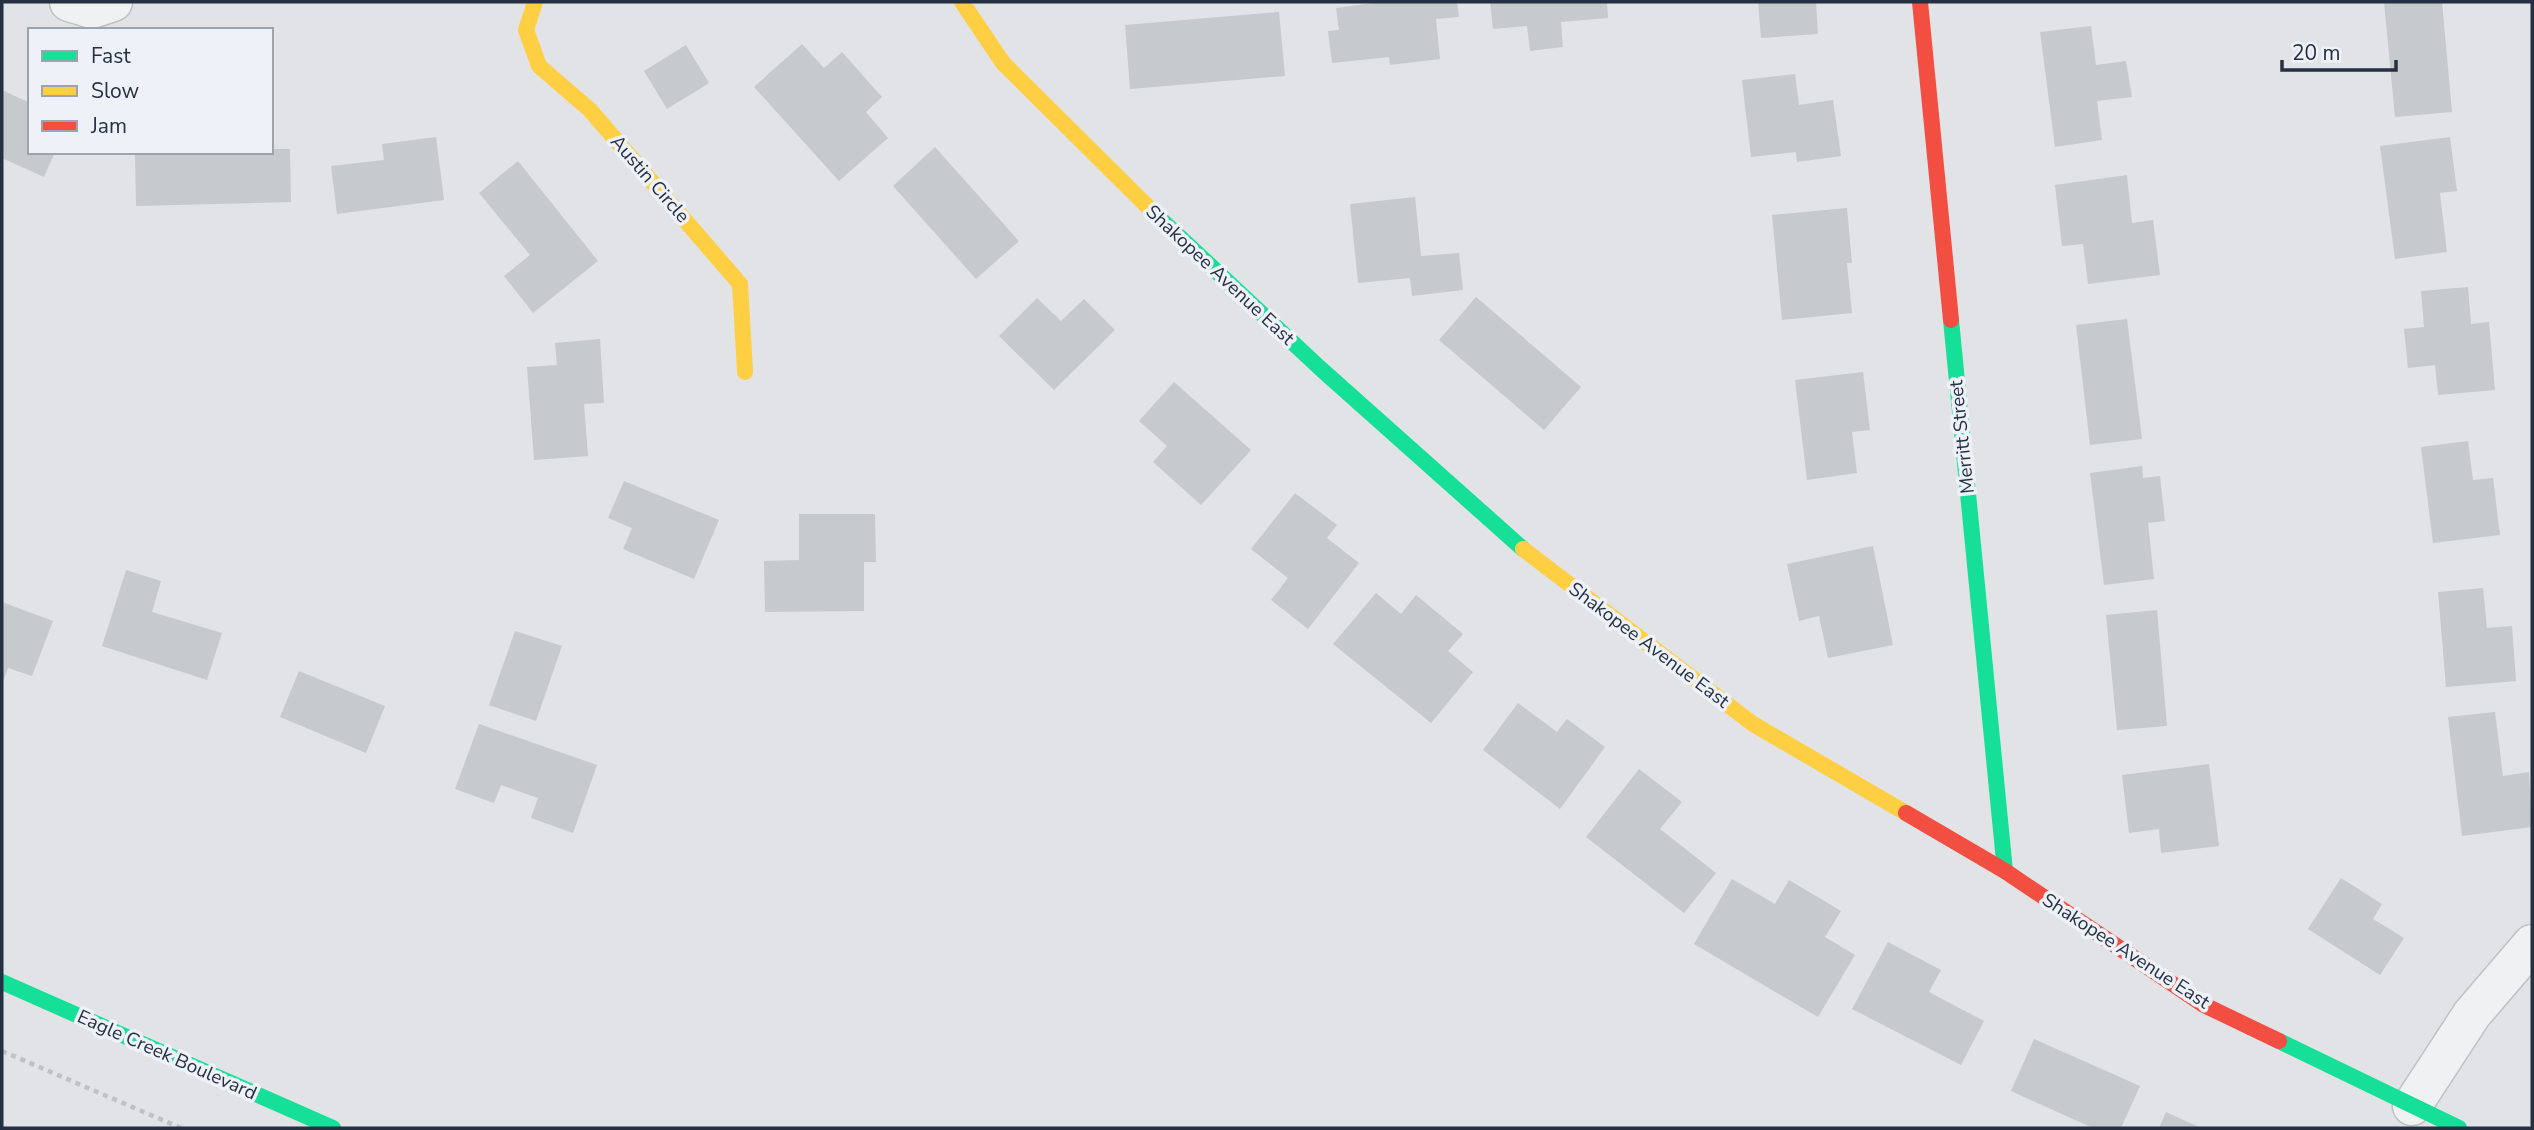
<svg xmlns="http://www.w3.org/2000/svg" width="2534" height="1130" viewBox="0 0 2534 1130" font-family="'Nunito Sans',sans-serif">
<style>
.building{fill:#c6cacd}
.lines{fill:none;stroke-linecap:round;stroke-linejoin:round}
.street-casing{stroke:#bfc1c4;stroke-width:41}
.path{stroke:#bfc1c6;stroke-width:4.5;stroke-dasharray:5 5;stroke-linecap:butt}
.street{stroke:#f0f1f3;stroke-width:38}
.fast{stroke:#16e098;stroke-width:16}
.slow{stroke:#ffcf43;stroke-width:16}
.jam{stroke:#f24e42;stroke-width:16}
.labels{text-anchor:middle;dominant-baseline:central;stroke-width:7;stroke-linejoin:round;paint-order:stroke}
.street-label{font-size:19px;fill:#253042;stroke:#eef1f7}
</style>
<rect width="100%" height="100%" fill="#e1e3e6"/>
<g class="building">
<path d="M1381,2H1457L1459,17L1436,19L1440,59L1390,65L1389,57L1332,63L1328,31L1339,30L1336,8Z"/>
<path d="M1490,2H1607L1608,18L1561,22L1563,47L1530,51L1527,26L1493,29Z"/>
<path d="M1758,2H1816L1818,34L1761,38Z"/>
<path d="M2384,2H2442L2452,112L2395,117Z"/>
<path d="M1279,12L1285,76L1130,89L1125,25Z"/>
<path d="M2091,26L2096,65L2126,61L2132,97L2097,101L2102,140L2055,147L2040,32Z"/>
<path d="M802,44L824,68L842,52L882,97L866,112L888,138L839,181L754,87Z"/>
<path d="M686,45L709,83L667,109L644,71Z"/>
<path d="M1795,74L1799,105L1833,100L1841,156L1797,162L1796,152L1751,157L1742,80Z"/>
<path d="M2,90L30,103V152H55L44,177L2,158Z"/>
<path d="M436,137L444,200L337,214L331,166L384,160L382,144Z"/>
<path d="M2450,137L2457,191L2440,193L2447,252L2395,259L2380,146Z"/>
<path d="M935,147L1019,241L976,279L893,186Z"/>
<path d="M271,149H290L291,202L136,206L135,154L271,152Z"/>
<path d="M518,161L598,261L533,313L504,276L530,255L479,193Z"/>
<path d="M2127,175L2132,223L2153,220L2160,275L2088,284L2083,244L2062,246L2055,185Z"/>
<path d="M1415,197L1421,256L1459,253L1463,290L1412,296L1410,278L1358,283L1350,204Z"/>
<path d="M1847,208L1852,263H1847L1852,313L1782,320L1772,215Z"/>
<path d="M2468,287L2471,324L2489,322L2495,390L2438,395L2435,365L2408,368L2404,329L2424,327L2421,291Z"/>
<path d="M1476,297L1581,387L1544,430L1439,340Z"/>
<path d="M1037,298L1061,321L1084,299L1115,330L1054,390L999,336Z"/>
<path d="M2127,319L2142,439L2090,445L2076,325Z"/>
<path d="M600,339L604,403L584,404L588,456L534,460L527,367L557,365L555,343Z"/>
<path d="M1863,372L1870,430L1852,432L1857,473L1807,480L1795,380Z"/>
<path d="M1174,382L1251,450L1201,505L1153,462L1167,446L1139,421Z"/>
<path d="M2468,441L2473,480L2493,478L2500,535L2433,543L2421,447Z"/>
<path d="M2142,466L2143,478L2160,476L2165,521L2148,523L2154,579L2104,585L2090,473Z"/>
<path d="M624,481L719,520L694,579L623,549L632,528L608,518Z"/>
<path d="M1295,493L1337,525L1327,538L1359,563L1308,629L1271,600L1288,578L1251,549Z"/>
<path d="M799,514H875L876,562H864V611L765,612L764,561L799,560Z"/>
<path d="M1873,546L1893,645L1828,658L1819,616L1799,621L1787,564Z"/>
<path d="M126,570L161,581L152,612L222,633L207,680L102,646Z"/>
<path d="M2483,588L2487,628L2512,626L2516,681L2446,687L2438,592Z"/>
<path d="M1376,593L1401,614L1416,595L1463,634L1448,651L1473,672L1431,723L1333,644Z"/>
<path d="M2,602L53,621L32,676L8,668L2,685Z"/>
<path d="M2157,610L2167,726L2117,730L2106,615Z"/>
<path d="M515,631L562,646L536,721L489,705Z"/>
<path d="M299,671L385,706L366,753L280,717Z"/>
<path d="M1518,703L1557,732L1567,719L1605,747L1560,809L1483,750Z"/>
<path d="M2495,712L2503,776L2529,772L2532,827L2462,836L2448,717Z"/>
<path d="M479,724L597,765L573,833L531,818L538,798L501,785L494,803L455,789Z"/>
<path d="M2209,764L2219,846L2161,853L2159,829L2129,833L2122,775Z"/>
<path d="M1639,769L1682,802L1660,829L1716,873L1684,913L1586,837Z"/>
<path d="M2341,878L2382,904L2373,919L2404,938L2380,975L2308,929Z"/>
<path d="M1732,879L1775,904L1789,880L1841,911L1825,937L1855,955L1818,1017L1694,944Z"/>
<path d="M1888,942L1941,970L1929,992L1984,1021L1961,1065L1852,1009Z"/>
<path d="M2034,1039L2140,1086L2121,1128H2093L2011,1091Z"/>
<path d="M2166,1112L2201,1128H2159Z"/>
</g>
<g class="lines">
<defs>
<g id="street">
<path d="M69,2L92,9L113,2"/>
<path d="M2412,1106L2472,1014L2532,944"/>
</g>
</defs>
<use href="#street" class="street-casing"/>
<path class="path" d="M2,1051L181,1128"/>
<use href="#street" class="street"/>
<g class="fast">
<path d="M1154,213L1321,369L1523,549"/>
<path d="M1951,320L2005,871"/>
<path d="M2,982L333,1128"/>
<path d="M2279,1041L2459,1128"/>
</g>
<g class="slow">
<path d="M535,2L526,30L539,66L590,110L740,284L745,372"/>
<path d="M962,2L1003,63L1154,213"/>
<path d="M1523,549L1753,724L1906,813"/>
</g>
<g class="jam">
<path d="M1920,2L1951,320"/>
<path d="M1906,813L2005,871L2204,1005L2279,1041"/>
</g>
</g>
<g class="labels">
<g class="street-label">
<text transform="translate(650 179) rotate(49)">Austin Circle</text>
<text transform="translate(1220 275) rotate(43)">Shakopee Avenue East</text>
<text transform="translate(1962 437) rotate(-96)">Merritt Street</text>
<text transform="translate(1649 645) rotate(37)">Shakopee Avenue East</text>
<text transform="translate(2126 951) rotate(33)">Shakopee Avenue East</text>
<text transform="translate(167 1055) rotate(24)">Eagle Creek Boulevard</text>
</g>
</g>
<rect width="2534" height="1130" fill="none" stroke="#253042" stroke-width="7"/>
<rect x="28" y="28" width="245" height="126" fill="#eef1f7" stroke="#9ea4af" stroke-width="2"/>
<rect x="42" y="51" width="35" height="10" fill="#16e098" stroke="#9ea4af" stroke-width="2"/>
<text x="91" y="63" font-size="21" fill="#253042">Fast</text>
<rect x="42" y="86" width="35" height="10" fill="#ffcf43" stroke="#9ea4af" stroke-width="2"/>
<text x="91" y="98" font-size="21" fill="#253042">Slow</text>
<rect x="42" y="121" width="35" height="10" fill="#f24e42" stroke="#9ea4af" stroke-width="2"/>
<text x="91" y="133" font-size="21" fill="#253042">Jam</text>
<path d="M2282 60v10h114v-10" fill="none" stroke="#253042" stroke-width="3.5"/>
<text x="2292" y="60" font-size="21" fill="#253042" stroke="#eef1f7" stroke-width="5" paint-order="stroke">20 m</text>
</svg>
